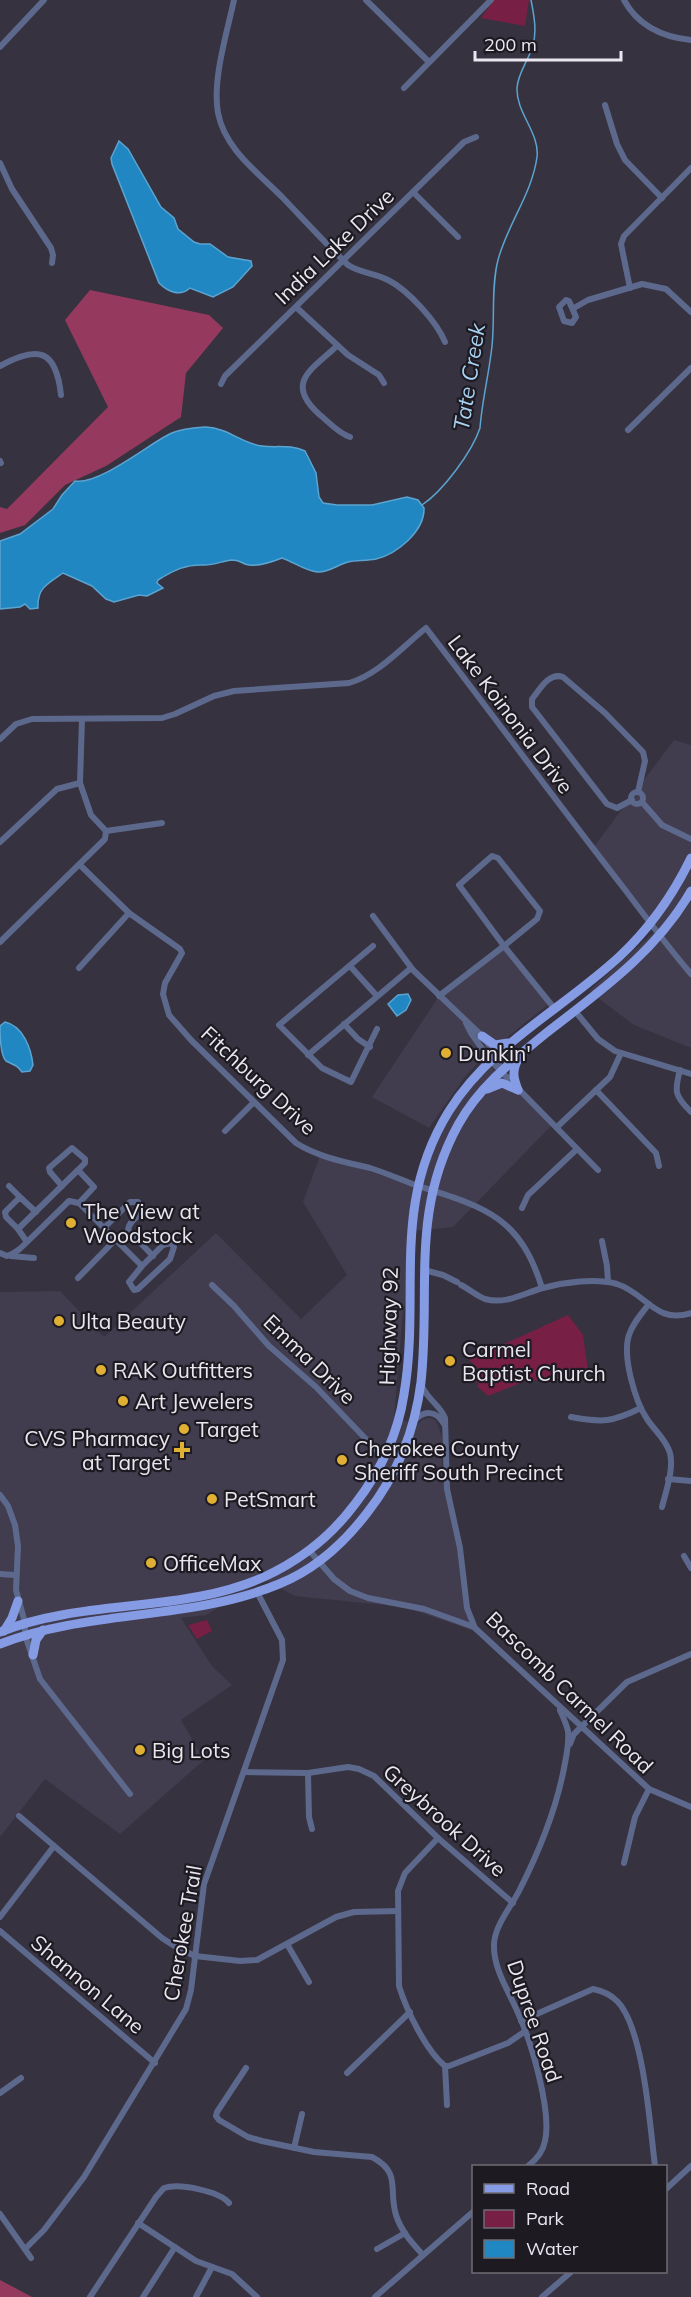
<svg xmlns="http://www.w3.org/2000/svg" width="691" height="2297" viewBox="0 0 691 2297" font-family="Mulish,sans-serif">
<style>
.built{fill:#423c4f}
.green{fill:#781f46}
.forest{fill:#953a5e}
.water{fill:#2087c3;stroke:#5ca4d0;stroke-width:1.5}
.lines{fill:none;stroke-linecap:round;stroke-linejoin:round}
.stream{stroke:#5ca4d0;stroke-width:1.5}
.street{stroke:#5d698c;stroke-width:6}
.primary{stroke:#859be3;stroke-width:9}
.poi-dot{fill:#e0b034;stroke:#1d1b21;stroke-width:2}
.labels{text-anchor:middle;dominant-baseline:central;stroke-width:4.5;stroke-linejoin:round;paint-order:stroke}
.street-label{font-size:21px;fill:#e9e6ef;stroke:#1d1b21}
.poi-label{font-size:21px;fill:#e9e6ef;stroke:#1d1b21;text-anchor:start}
.water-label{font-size:22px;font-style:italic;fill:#a7d2f2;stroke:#1d1b21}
</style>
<rect width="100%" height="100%" fill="#363240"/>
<g class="built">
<path d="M674,740L691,745V1048L634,1025L589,991L656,930L593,848Z"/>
<path d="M504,946L550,1003L486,1054L464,1078L429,1128L372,1097L439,996Z"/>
<path d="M485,1061L553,1124L453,1227L414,1231L408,1294L403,1310L394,1417L417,1425L423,1419L430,1418L436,1421L439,1428L442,1437V1475L466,1583L474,1631L404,1607L295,1596L267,1581L256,1585L206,1615L181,1618L212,1666L232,1685L181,1720L204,1760L120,1834L45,1779L0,1837V1292L60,1291L104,1337L216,1233L301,1319L347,1275L303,1202L320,1156L416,1186L444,1113Z"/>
</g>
<g class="green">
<path d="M494,0H529L525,26L481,18Z"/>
<path d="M568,1315L583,1335L588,1370L566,1378L526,1381L488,1396L477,1386L479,1384L474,1380L481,1371L469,1360Z"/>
<path d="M207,1620L212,1631L197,1639L188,1625Z"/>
</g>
<g class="forest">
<path d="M90,290L209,315L223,328L186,373L181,417L106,466L65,485L25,525L0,533V507L7,509L108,407L65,320Z"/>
<path d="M0,2280L32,2297H0Z"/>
</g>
<g class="water">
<path d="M119,141L128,149L161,207L174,218L178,229L194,242L200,244H210L228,257L251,261L252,266L233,287L213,297L190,288C180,297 168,292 159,283L112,164L111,158Z"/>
<path d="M206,427C228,428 243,444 262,446C277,448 290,444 305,451L316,473L319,497L323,503L337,505H372L407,497L418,500L424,508C425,531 397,554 376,559C366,561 356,560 348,562C337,565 328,573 317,572C303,570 294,562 282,558C272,562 256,568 245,564C241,562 238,560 232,560C223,561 214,565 205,565C186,564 174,570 158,580L157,583L163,588L147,596L139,595L114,602L106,599L92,586L63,573C47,584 37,588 38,608L30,609L25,604L20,607L0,609V541L20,534L53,509L62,495L75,481C98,485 145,447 166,436C178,429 193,428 206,427Z"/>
<path d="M408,994L411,1000L406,1010L397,1016L388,1004L398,995Z"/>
<path d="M5,1022C23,1026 31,1048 33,1065L30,1071L22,1072C17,1065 14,1065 6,1061C0,1055 0,1035 0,1026Z"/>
</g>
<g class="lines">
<path class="stream" d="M422,505C443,491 472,452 480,428C482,401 489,374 492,346C495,318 491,287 498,260C507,225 532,194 537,157C540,133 516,113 517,88C518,72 529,60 533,45C537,31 534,15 531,0"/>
<g class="street">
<path d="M234,0C227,33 212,80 218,113C225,150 260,174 284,199C305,221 326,244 348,265C360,273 375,273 388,280C408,290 437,322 445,342"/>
<path d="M366,0L429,62"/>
<path d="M624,0C638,26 662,37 691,40"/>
<path d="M0,47L44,0"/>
<path d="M404,88L491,0"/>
<path d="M605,105L617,144L625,160L662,198"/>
<path d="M0,163L12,189L51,248L53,255L52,263"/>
<path d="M413,192L458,237"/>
<path d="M630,288L621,244L624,236L691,168"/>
<path d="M566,300L569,301L576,317L572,323L564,321L559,307Z"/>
<path d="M296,307L348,355L379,375L384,383"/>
<path d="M574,308L588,300L642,284L666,289L691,312"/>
<path d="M337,346C311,370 284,383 320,415C330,423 338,433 350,437"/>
<path d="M0,366C38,345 56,349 61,395"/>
<path d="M221,384L225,376L464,142L476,137"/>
<path d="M628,430L691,368"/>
<path d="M0,461L1,463"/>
<path d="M82,719L80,783L91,815L106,831"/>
<path d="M0,739L16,724L32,719L162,718L175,714L214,696L234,691L349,683C379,674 401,648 426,628C493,715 558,804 626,891C647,919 668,947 691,974"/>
<circle cx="637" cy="798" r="6"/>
<path d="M632,800L617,808L607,804L532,707V699C540,689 549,672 563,677L605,713L643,752L645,761L638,792"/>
<path d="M642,802L662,825L691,839"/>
<path d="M106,831L162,823"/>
<path d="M0,842L57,789L80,783"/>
<path d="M492,856L498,858L540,911L537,919L504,946L459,885Z"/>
<path d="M80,865L129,913L180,949L182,953L165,983L163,994L169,1015L191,1040L296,1143C318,1157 345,1162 370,1168C386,1173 402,1180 418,1186C484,1207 520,1216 542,1288"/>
<path d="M373,916L413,970L482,1036L496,1054L501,1071"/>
<path d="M0,942L105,839L106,831"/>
<path d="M373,946L279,1025L322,1068L351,1082L377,1029"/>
<path d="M350,966L377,996"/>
<path d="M79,968L129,913"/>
<path d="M439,996L504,946L554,1008"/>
<path d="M575,1011L598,1039L615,1051L691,1074"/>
<path d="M466,1023L471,1033L490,1060L598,1170"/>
<path d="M344,1024L358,1039L370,1047"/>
<path d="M308,1055L411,968"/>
<path d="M680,1070C674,1092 675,1096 691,1112"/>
<path d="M596,1090L656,1153L659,1166"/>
<path d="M557,1127L610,1077L621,1053"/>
<path d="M225,1131L254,1102"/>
<path d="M9,1186L22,1199"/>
<path d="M62,1186L50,1172L49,1168L72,1148L85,1159V1163L78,1170"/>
<path d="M79,1203L142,1266L163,1245L170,1243L174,1247L170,1259L138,1289L134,1290L129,1282L142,1266"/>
<path d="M522,1208L528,1195L577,1149"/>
<path d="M104,1228L130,1202H138L143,1209C140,1217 129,1220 128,1230L153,1256"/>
<path d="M18,1229L6,1217L5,1212L18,1199H22L36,1212"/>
<path d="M602,1241L607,1266L608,1282"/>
<path d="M0,1253L7,1256C16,1253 21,1248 27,1242L69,1201L79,1203L94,1187L78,1170L18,1229L27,1242"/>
<path d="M11,1256L34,1258"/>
<path d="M424,1270L443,1275L457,1282"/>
<path d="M78,1278L115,1240"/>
<path d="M212,1285L234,1306L269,1346L316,1387L384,1458"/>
<path d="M461,1285C469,1289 477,1296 485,1299C506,1305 524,1293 543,1288C565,1282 596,1278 617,1284C646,1293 656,1325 691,1313"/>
<path d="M649,1304C641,1314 633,1323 629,1335C622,1356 635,1401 647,1419C654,1430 666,1439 670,1453C674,1469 666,1491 662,1507"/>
<path d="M422,1386C427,1399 440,1405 445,1418L447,1489L460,1548L467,1608L475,1628L649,1789L691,1807"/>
<path d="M571,1417C603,1423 612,1422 641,1408"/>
<path d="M414,1421C424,1410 436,1410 444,1424"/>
<path d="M668,1479L691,1481"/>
<path d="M0,1495L8,1506L15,1525L18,1546L16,1590L25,1623V1635L40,1679L130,1794"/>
<path d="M309,1550L334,1579L350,1591L368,1598L424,1609L474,1627"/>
<path d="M684,1556L691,1568"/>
<path d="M0,1574L15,1575"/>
<path d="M570,1744L574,1734L627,1682L691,1654"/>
<path d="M244,1772L308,1773L348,1767L359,1769L374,1776L438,1838L513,1903"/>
<path d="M308,1773L309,1817L312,1829"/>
<path d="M19,1816L162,1938L176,1947L195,1956L240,1961L257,1960L336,1917L354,1912L398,1911"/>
<path d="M438,1838L405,1873L398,1891L399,1986C406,2009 426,2051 445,2066H449L508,2043L524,2032"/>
<path d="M624,1863L635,1817L649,1789"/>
<path d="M0,1917L54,1846"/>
<path d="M0,1931L155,2063"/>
<path d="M287,1944L309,1982"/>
<path d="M521,2021L593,1989C603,1991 610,1994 617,2001C644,2028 650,2128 655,2166"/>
<path d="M445,2066L447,2105"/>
<path d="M246,2068L217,2112L216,2116L219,2120L248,2137L262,2141L314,2152L372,2157C402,2173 388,2189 396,2215C401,2231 412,2243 423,2255"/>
<path d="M347,2073L410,2012"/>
<path d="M0,2093L21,2078"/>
<path d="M294,2148L302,2114"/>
<path d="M528,2166C537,2159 543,2152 545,2141C552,2111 531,2041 518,2013C509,1991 493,1969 494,1944C495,1925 511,1907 519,1891C540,1850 557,1808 565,1763C567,1753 569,1741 568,1731C566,1723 563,1717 560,1710"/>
<path d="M666,2189L691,2166"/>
<path d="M0,2214L31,2258"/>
<path d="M138,2223L196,2261L232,2274L257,2297"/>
<path d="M25,2249L44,2230L84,2177L186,2009L191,1990L204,1884L283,1660L282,1640L257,1592"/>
<path d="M377,2249L405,2233"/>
<path d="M90,2297L156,2197L164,2188C179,2183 219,2191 229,2203"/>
<path d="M143,2297L175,2247"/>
<path d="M196,2297L212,2267"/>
<path d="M375,2297L474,2211"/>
<path d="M542,2297L571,2272"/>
</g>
<g class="primary">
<path d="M482,1036L495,1045L508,1043"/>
<path d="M518,1059C512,1071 513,1077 518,1090"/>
<path d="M487,1089L502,1083L518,1090"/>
<path d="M4,1631L12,1618L18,1601"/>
<path d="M0,1632C85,1598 183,1614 266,1576C300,1560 332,1535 355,1504C380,1472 398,1434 404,1394C421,1293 390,1206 449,1111C491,1044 563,1009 620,956C650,928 673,895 691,858"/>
<path d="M0,1644C90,1609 190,1621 279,1584C314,1570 344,1543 367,1513C397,1475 415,1430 421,1382C431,1289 410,1213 458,1125C479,1087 512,1061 545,1034C599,992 656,952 691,891"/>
<path d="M33,1655L36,1640L43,1630"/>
</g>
</g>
<g class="poi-dot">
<circle cx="446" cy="1053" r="6"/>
<circle cx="71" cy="1223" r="6"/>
<circle cx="59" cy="1321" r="6"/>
<circle cx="450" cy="1361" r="6"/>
<circle cx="101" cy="1370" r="6"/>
<circle cx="123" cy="1401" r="6"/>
<circle cx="184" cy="1429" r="6"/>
<path d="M179 1441h6v6h6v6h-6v6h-6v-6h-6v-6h6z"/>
<circle cx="342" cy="1460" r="6"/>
<circle cx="212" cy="1499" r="6"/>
<circle cx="151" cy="1563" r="6"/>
<circle cx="140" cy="1750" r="6"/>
</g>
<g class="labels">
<g class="street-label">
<text transform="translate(334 246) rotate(-44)">India Lake Drive</text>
<text transform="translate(511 714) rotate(53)">Lake Koinonia Drive</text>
<text transform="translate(259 1080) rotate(43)">Fitchburg Drive</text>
<text transform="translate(388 1326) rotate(-88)">Highway 92</text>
<text transform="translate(310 1359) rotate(44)">Emma Drive</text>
<text transform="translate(570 1692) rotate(44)">Bascomb Carmel Road</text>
<text transform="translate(445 1820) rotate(42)">Greybrook Drive</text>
<text transform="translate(182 1933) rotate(-80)">Cherokee Trail</text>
<text transform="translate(88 1984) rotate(40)">Shannon Lane</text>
<text transform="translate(535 2021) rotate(71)">Dupree Road</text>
</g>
<g class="poi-label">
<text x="458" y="1053">Dunkin'</text>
<text x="83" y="1211">The View at<tspan x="83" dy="24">Woodstock</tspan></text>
<text x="71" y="1321">Ulta Beauty</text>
<text x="462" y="1349">Carmel<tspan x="462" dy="24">Baptist Church</tspan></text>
<text x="113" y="1370">RAK Outfitters</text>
<text x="135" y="1401">Art Jewelers</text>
<text x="196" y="1429">Target</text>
<text x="170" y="1438" text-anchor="end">CVS Pharmacy<tspan x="170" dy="24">at Target</tspan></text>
<text x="354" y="1448">Cherokee County<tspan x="354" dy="24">Sheriff South Precinct</tspan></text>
<text x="224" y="1499">PetSmart</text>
<text x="163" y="1563">OfficeMax</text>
<text x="152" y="1750">Big Lots</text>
</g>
<g class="water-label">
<text transform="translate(469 377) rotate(-81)">Tate Creek</text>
</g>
</g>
<rect x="472" y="2165" width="195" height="108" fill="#1d1b21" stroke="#6f6c73" stroke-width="1.5"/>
<rect x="484" y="2184" width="30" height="9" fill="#859be3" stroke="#6f6c73" stroke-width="1.5"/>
<text x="526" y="2195" font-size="18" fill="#e9e6ef">Road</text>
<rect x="484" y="2210" width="30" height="18" fill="#781f46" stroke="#6f6c73" stroke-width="1.5"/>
<text x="526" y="2225" font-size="18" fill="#e9e6ef">Park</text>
<rect x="484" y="2240" width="30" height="18" fill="#2087c3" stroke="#6f6c73" stroke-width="1.5"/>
<text x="526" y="2255" font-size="18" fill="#e9e6ef">Water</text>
<path d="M475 51v9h146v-9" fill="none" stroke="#e9e6ef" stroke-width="3"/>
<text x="484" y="51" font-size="18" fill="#e9e6ef" stroke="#1d1b21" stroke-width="4.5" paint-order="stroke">200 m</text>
</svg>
